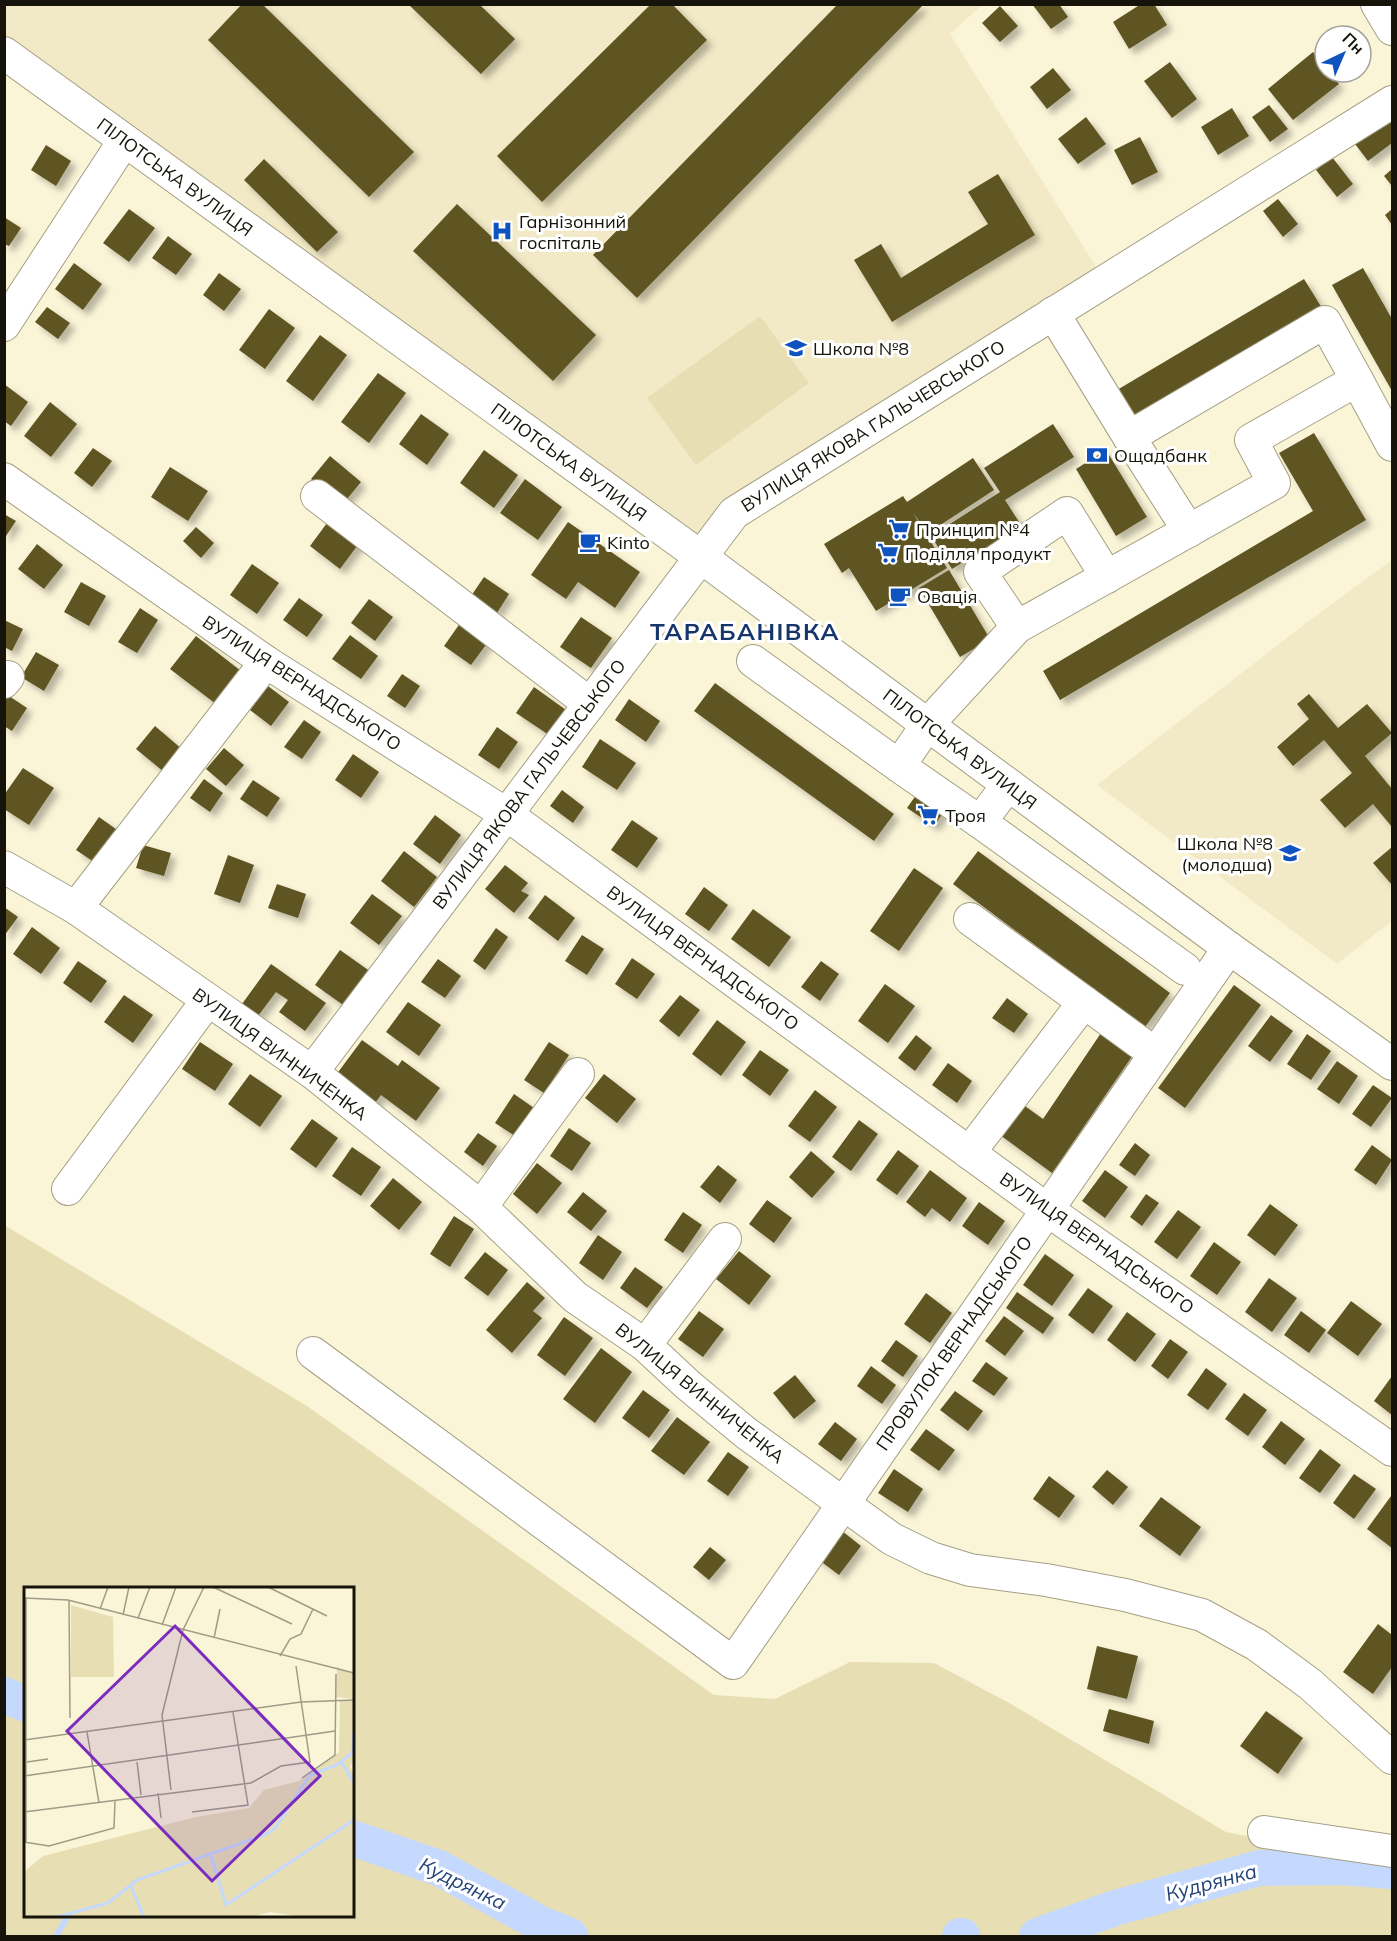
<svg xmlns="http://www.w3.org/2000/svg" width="1397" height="1941" viewBox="0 0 1397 1941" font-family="Mulish,sans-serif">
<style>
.built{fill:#f2eac6}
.green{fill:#e7deb4;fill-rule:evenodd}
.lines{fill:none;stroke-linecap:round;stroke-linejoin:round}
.stream{stroke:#c4d9fd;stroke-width:6}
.river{stroke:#c4d9fd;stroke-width:36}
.building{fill:#5e5424;filter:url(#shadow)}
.minor-casing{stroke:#a49f85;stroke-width:34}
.minor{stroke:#fff;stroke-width:32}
.labels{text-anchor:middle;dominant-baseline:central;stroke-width:6;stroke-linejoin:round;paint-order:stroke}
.street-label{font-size:18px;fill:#16140a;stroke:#fff}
.poi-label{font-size:18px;fill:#16140a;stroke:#fff;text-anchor:start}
.water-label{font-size:20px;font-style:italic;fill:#234378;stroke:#fff}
.district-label{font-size:24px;font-weight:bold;letter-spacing:1.5px;fill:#16366b;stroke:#fff}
.inset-river{fill:none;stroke:#c4d9fd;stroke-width:3}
.inset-road{fill:none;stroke:#9f9b86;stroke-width:1.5}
.view{fill:#7b2cbf;fill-opacity:0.15;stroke:#7b2cbf;stroke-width:3}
.inset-edge{fill:none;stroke:#16140a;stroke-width:3}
</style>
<defs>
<filter id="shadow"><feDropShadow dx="5.5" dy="5.5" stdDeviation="3" flood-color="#0004"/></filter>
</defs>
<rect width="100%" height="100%" fill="#fbf5d8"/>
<g class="built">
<path d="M5,4L982,5L950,34L1100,273L699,544L5,41Z"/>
<path d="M1392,560V921L1337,964L1097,785L1310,620Z"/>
</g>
<g class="green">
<path d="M760,316L809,383L696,465L647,398Z"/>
<path d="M4,1225L307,1406L714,1695L775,1699L850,1662L934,1663L1011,1704L1226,1832L1277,1842L1392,1861V1936H5ZM26,1588H352V1916H26Z"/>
</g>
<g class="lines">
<path class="stream" d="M56,1936L68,1916"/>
<g class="river">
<path d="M4,1695L26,1704"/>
<path d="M352,1838L439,1868L541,1924L570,1936"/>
<path d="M960,1936H962"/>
<path d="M1037,1936L1115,1908L1259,1868L1341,1867L1392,1871"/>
</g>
</g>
<g class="building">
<path d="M242,4H262L414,152L369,197L208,40Z"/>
<path d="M408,4H479L515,39L481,74Z"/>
<path d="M651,4H672L707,40L542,202L497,156Z"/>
<path d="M1032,4H1059L1068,17L1051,29Z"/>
<path d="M1141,4H1154L1167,25L1129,49L1113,22Z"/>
<path d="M837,5H923L637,298L593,255Z"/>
<path d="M1000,6L1018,26L1000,42L982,23Z"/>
<path d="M1313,52L1325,67V72H1329L1339,84L1293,120L1268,89Z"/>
<path d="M1170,62L1197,99L1172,118L1144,81Z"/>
<path d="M1053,68L1071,90L1047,109L1030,87Z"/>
<path d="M1269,105L1288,129L1270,142L1252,117Z"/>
<path d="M1232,108L1249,136L1218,155L1201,127Z"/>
<path d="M1392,115V143L1368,161L1355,144Z"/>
<path d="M1086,117L1106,144L1078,164L1058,139Z"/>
<path d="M1140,137L1158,172L1132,185L1114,150Z"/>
<path d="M46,145L71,161L56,186L31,170Z"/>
<path d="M1332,157L1353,184L1337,197L1316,170Z"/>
<path d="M264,159L338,232L317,252L244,180Z"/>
<path d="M1392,169V186L1384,176Z"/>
<path d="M998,174L1035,235L892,322L854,260L881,244L901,278L988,224L968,192Z"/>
<path d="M1278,199L1298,224L1283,237L1263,211Z"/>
<path d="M457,204L596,335L553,381L413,251Z"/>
<path d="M129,209L155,228L129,262L103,243Z"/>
<path d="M1392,209V225L1385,215Z"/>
<path d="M4,217L21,228L9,246L4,244Z"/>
<path d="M168,236L192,254L176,275L152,258Z"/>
<path d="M74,263L102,284L83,310L55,289Z"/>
<path d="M1363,268L1392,319V391L1332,285Z"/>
<path d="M219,273L241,289L224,311L203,295Z"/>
<path d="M1304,279L1322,308L1134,419L1117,390Z"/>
<path d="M47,307L70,323L58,339L35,322Z"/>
<path d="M269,309L295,328L265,369L239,350Z"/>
<path d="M320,335L347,355L313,401L286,381Z"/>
<path d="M378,373L406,393L369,443L341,422Z"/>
<path d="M4,384L28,402L11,426L4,421Z"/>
<path d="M50,402L77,424L51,457L24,436Z"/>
<path d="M421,414L449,434L427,465L399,444Z"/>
<path d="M1053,424L1074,457L1005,500L1021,525L952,569L931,536L1000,492L984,468Z"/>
<path d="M1314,433L1366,520L1060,700L1043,671L1313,511L1279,453Z"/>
<path d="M93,448L112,461L92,487L74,473Z"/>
<path d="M484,450L518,475L494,508L460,483Z"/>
<path d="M1106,450L1147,517L1116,536L1076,469Z"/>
<path d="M330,456L361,482L342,505L311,479Z"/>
<path d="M973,458L994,490L928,533L913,513L947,568L876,611L849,568L842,573L824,544L903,496L907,502Z"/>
<path d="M170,467L208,491L188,521L151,497Z"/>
<path d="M525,479L562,507L538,540L500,513Z"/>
<path d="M4,514L16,521L4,539Z"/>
<path d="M330,519L360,542L340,569L310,546Z"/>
<path d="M568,522L640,572L615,608L578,582L566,599L531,575Z"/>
<path d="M196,527L214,543L201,558L183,541Z"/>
<path d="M37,544L63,565L44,589L18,569Z"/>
<path d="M252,564L279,583L257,614L230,595Z"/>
<path d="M949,570L990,639L960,657L919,588Z"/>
<path d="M484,577L509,594L497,613L471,596Z"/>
<path d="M81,582L106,596L89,626L64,612Z"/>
<path d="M299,598L323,615L307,637L283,620Z"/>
<path d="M369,599L393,617L375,641L351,623Z"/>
<path d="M140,608L158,620L137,653L118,642Z"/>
<path d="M581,617L612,638L591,668L560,647Z"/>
<path d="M4,620L23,629L12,651L4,647Z"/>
<path d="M461,622L488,642L471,665L444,646Z"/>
<path d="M350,635L378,656L361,679L332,659Z"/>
<path d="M196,636L241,671L216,704L170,669Z"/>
<path d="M36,652L59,665L44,691L21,677Z"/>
<path d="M402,674L420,686L405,708L387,696Z"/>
<path d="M715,683L894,814L874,841L694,711Z"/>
<path d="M268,686L289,702L271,726L250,710Z"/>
<path d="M534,687L566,710L549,735L516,713Z"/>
<path d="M6,694L27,708L12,731L4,726Z"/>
<path d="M1309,694L1338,728L1367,704L1392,733L1365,756L1392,789V827L1373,804L1345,828L1320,800L1352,773L1324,740L1293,766L1277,747L1309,719L1297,704Z"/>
<path d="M629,699L660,721L646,742L615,720Z"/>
<path d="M304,720L321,732L302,759L284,747Z"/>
<path d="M155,726L183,750L164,772L136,749Z"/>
<path d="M497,727L518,742L499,769L478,755Z"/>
<path d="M600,739L636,763L617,790L582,767Z"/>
<path d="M224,748L244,765L226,786L206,769Z"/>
<path d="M353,754L379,772L361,798L335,780Z"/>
<path d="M23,768L54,788L29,825L4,809V795Z"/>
<path d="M204,779L223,793L210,812L190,798Z"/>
<path d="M253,780L280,798L267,817L240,799Z"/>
<path d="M562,790L584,807L573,823L550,806Z"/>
<path d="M919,791L945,810L934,826L907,808Z"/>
<path d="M435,815L461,835L440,864L413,844Z"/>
<path d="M99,817L120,832L97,864L76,850Z"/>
<path d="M632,820L658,838L637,868L611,850Z"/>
<path d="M143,845L171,853L164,876L136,868Z"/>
<path d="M1392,847V885L1373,863Z"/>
<path d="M404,851L437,877L414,907L381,881Z"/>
<path d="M978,851L1170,993L1145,1027L953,884Z"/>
<path d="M228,855L254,865L240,903L214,894Z"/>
<path d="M505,865L528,883L521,891L529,895L514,913L485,889Z"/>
<path d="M914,868L943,888L899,951L870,931Z"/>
<path d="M277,884L306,894L298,918L268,908Z"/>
<path d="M704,887L728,905L709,931L685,914Z"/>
<path d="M372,894L402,916L379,945L350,923Z"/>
<path d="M545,895L575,918L558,941L528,918Z"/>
<path d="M4,907L18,917L4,936Z"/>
<path d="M753,909L791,937L769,967L731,939Z"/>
<path d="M32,927L60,948L41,974L13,954Z"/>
<path d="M496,928L508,937L485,970L473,961Z"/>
<path d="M582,935L604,949L587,975L565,961Z"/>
<path d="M340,950L371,972L346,1007L315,985Z"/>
<path d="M632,958L655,974L637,999L615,984Z"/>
<path d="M438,959L461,976L445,998L421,982Z"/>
<path d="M78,961L107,981L91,1003L63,983Z"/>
<path d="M821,961L839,974L820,1001L801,987Z"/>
<path d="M271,964L326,1003L305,1031L279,1012L288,1000L276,992L258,1016L242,1004Z"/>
<path d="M885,984L915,1006L888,1043L858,1021Z"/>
<path d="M1234,985L1261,1005L1185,1108L1158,1088Z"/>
<path d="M124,995L153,1015L133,1043L104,1022Z"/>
<path d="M680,995L700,1010L679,1037L659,1021Z"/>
<path d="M1007,998L1028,1014L1014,1033L992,1018Z"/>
<path d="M408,1002L441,1025L419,1056L386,1032Z"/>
<path d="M1271,1015L1293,1031L1270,1062L1248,1046Z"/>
<path d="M717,1020L746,1042L721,1076L692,1054Z"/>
<path d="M1103,1030L1135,1052L1052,1173L996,1132L1018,1101L1043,1119Z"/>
<path d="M1307,1034L1331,1051L1311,1080L1287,1064Z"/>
<path d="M916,1035L932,1048L915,1071L898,1058Z"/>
<path d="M362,1040L398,1066L402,1060L440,1088L416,1121L381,1095L372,1107L333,1079Z"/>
<path d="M200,1042L233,1064L215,1091L182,1069Z"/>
<path d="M549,1042L569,1055L544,1093L524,1080Z"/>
<path d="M760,1050L789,1070L770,1096L742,1075Z"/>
<path d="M1337,1061L1358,1076L1339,1104L1317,1089Z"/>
<path d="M948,1063L972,1081L957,1103L932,1085Z"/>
<path d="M250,1074L282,1096L260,1127L228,1104Z"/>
<path d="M604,1074L636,1099L617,1123L585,1098Z"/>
<path d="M1373,1085L1392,1098L1371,1127L1352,1114Z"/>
<path d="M815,1090L837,1107L810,1142L788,1126Z"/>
<path d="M514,1094L534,1108L515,1136L495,1123Z"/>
<path d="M312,1119L338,1138L316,1168L290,1149Z"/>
<path d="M859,1120L878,1134L851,1171L832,1157Z"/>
<path d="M569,1128L591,1143L572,1171L550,1156Z"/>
<path d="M478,1133L497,1146L483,1166L464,1152Z"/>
<path d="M1135,1143L1150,1155L1135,1176L1119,1165Z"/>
<path d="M1372,1145L1392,1160L1376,1185L1354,1170Z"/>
<path d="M352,1147L381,1167L361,1196L332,1176Z"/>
<path d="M898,1150L919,1166L897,1195L876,1180Z"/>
<path d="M811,1151L835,1172L812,1198L789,1177Z"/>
<path d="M537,1163L562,1183L537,1214L513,1194Z"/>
<path d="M718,1165L737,1180L720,1203L700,1187Z"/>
<path d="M930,1170L967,1198L950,1222L932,1208L925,1217L906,1202Z"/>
<path d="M1105,1170L1128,1187L1105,1218L1082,1201Z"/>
<path d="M393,1178L422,1202L399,1230L370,1206Z"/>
<path d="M583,1192L607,1211L591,1231L567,1212Z"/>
<path d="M1146,1194L1159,1203L1142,1226L1130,1217Z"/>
<path d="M767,1200L792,1218L774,1243L749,1224Z"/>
<path d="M979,1202L1005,1221L988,1245L962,1226Z"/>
<path d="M1270,1204L1298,1225L1275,1256L1247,1235Z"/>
<path d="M1178,1210L1201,1227L1177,1259L1154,1242Z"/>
<path d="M683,1212L702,1225L683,1253L664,1240Z"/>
<path d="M454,1216L474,1229L450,1267L430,1254Z"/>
<path d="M598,1235L622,1252L603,1280L579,1263Z"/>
<path d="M1214,1242L1241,1262L1217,1295L1190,1276Z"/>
<path d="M739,1251L771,1276L749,1305L716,1279Z"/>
<path d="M485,1252L508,1270L488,1296L464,1278Z"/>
<path d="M1045,1254L1074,1275L1052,1306L1023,1285Z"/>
<path d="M635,1267L663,1287L647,1308L620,1288Z"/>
<path d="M1269,1278L1297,1298L1272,1332L1245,1312Z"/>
<path d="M527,1282L545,1298L533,1311L542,1318L512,1353L486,1330Z"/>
<path d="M1088,1288L1113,1306L1093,1334L1068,1315Z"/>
<path d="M1017,1292L1054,1318L1043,1334L1006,1308Z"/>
<path d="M926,1293L952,1313L930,1343L904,1324Z"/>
<path d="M1351,1301L1382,1324L1358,1356L1327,1333Z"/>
<path d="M699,1311L724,1329L703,1357L678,1339Z"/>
<path d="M1301,1311L1326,1330L1309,1353L1284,1335Z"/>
<path d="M1127,1312L1156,1334L1135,1362L1107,1340Z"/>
<path d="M1004,1316L1024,1331L1005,1356L985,1341Z"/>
<path d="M564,1317L593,1338L565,1376L537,1355Z"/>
<path d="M1170,1339L1188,1352L1168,1379L1151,1366Z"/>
<path d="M896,1340L918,1356L903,1377L881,1361Z"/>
<path d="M601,1348L632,1372L595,1423L563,1399Z"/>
<path d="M986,1362L1008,1378L994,1396L972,1381Z"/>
<path d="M871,1366L896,1385L882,1404L857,1386Z"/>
<path d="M1206,1368L1227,1384L1208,1410L1187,1395Z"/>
<path d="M795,1375L816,1401L794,1419L773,1393Z"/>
<path d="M1392,1376V1415L1374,1401Z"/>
<path d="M643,1390L670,1410L649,1438L622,1418Z"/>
<path d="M955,1391L983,1411L968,1431L940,1410Z"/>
<path d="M1244,1393L1267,1410L1248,1436L1225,1419Z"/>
<path d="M677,1417L710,1442L684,1475L651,1451Z"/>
<path d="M1281,1421L1305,1439L1285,1465L1262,1447Z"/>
<path d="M835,1422L857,1439L841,1461L818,1444Z"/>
<path d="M926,1429L955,1450L939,1471L910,1450Z"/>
<path d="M1320,1449L1341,1465L1320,1493L1299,1478Z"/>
<path d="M728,1452L749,1467L728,1496L707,1481Z"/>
<path d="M894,1469L923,1489L908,1512L878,1493Z"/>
<path d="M1107,1470L1128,1487L1113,1505L1092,1487Z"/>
<path d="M1354,1474L1376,1489L1354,1519L1333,1503Z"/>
<path d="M1049,1476L1075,1496L1059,1518L1033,1499Z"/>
<path d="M1391,1496L1392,1497V1548L1367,1529Z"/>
<path d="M1161,1497L1201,1527L1180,1556L1139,1526Z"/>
<path d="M837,1527L861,1546L839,1575L815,1557Z"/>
<path d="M710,1547L726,1560L709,1580L693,1567Z"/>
<path d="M1378,1624L1392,1635V1667L1373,1694L1343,1672Z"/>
<path d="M1097,1646L1138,1656L1127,1699L1087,1689Z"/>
<path d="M1109,1709L1154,1721L1149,1744L1103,1731Z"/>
<path d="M1266,1711L1303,1738L1278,1774L1240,1746Z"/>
</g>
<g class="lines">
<defs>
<g id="minor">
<path d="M1377,4L1392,29"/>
<path d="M4,53L701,557L1229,948L1392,1064"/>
<path d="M1053,313L1129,437L1325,322L1357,380"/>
<path d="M4,325L124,141"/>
<path d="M1129,437L1189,531"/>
<path d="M4,479L266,662L506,814L1046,1209L1392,1450"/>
<path d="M317,496L590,704"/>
<path d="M1017,627L1274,483L1251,440L1357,380L1392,445"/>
<path d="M753,661L899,766L927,725L1017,627L980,572L1067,513L1107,577"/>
<path d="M4,682L8,677"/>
<path d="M899,766L980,822L1008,785"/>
<path d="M980,822L1185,969"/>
<path d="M4,867L76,908L312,1072L481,1207L575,1297L645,1345L688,1385L746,1433L892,1539L931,1558L970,1570L1046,1580L1125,1595L1202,1615L1257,1645L1310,1684L1392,1758"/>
<path d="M76,908L266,662"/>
<path d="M1084,1002L1154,1053"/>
<path d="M312,1072L734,513L1392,102"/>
<path d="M969,1153L1084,1002L970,919"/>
<path d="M68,1189L207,1001"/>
<path d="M481,1207L578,1074"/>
<path d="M645,1345L725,1239"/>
<path d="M313,1353L733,1663L1229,948"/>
<path d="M1264,1832L1392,1851"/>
</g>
</defs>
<use href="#minor" class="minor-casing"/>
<use href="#minor" class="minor"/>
</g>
<defs>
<symbol id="hospital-bare" viewBox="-9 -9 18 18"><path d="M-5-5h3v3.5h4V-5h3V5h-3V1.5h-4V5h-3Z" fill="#0f54be" stroke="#fff" stroke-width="2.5" paint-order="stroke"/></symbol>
<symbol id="school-bare" viewBox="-9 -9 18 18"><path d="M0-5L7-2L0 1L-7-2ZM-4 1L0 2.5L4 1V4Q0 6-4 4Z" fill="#0f54be" stroke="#fff" stroke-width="2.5" paint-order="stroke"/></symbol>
<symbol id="bank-bare" viewBox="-9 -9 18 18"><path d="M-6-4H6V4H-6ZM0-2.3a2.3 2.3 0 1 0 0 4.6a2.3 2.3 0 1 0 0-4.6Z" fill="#0f54be" stroke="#fff" stroke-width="2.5" paint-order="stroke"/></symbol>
<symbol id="supermarket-bare" viewBox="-9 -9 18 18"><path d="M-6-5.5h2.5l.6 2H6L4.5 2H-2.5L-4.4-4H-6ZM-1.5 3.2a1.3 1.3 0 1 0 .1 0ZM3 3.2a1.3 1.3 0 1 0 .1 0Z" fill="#0f54be" stroke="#fff" stroke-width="2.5" paint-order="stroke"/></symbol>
<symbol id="cafe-bare" viewBox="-9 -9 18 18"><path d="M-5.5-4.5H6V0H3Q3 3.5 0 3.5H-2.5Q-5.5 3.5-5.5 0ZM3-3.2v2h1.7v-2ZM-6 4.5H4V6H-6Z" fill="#0f54be" stroke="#fff" stroke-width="2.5" paint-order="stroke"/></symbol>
</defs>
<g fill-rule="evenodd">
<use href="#hospital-bare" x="487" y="216" width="30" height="30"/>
<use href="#school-bare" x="781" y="333" width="30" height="30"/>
<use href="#bank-bare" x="1082" y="440" width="30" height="30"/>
<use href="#supermarket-bare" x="884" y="514" width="30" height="30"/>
<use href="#cafe-bare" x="575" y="527" width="30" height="30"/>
<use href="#supermarket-bare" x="873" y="538" width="30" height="30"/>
<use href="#cafe-bare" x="885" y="581" width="30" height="30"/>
<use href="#supermarket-bare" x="913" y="800" width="30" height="30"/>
<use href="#school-bare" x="1275" y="838" width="30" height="30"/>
</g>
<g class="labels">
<g class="street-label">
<text transform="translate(175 177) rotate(36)">ПІЛОТСЬКА ВУЛИЦЯ</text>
<text transform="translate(873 426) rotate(-32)">ВУЛИЦЯ ЯКОВА ГАЛЬЧЕВСЬКОГО</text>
<text transform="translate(569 462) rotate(36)">ПІЛОТСЬКА ВУЛИЦЯ</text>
<text transform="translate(302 683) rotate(33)">ВУЛИЦЯ ВЕРНАДСЬКОГО</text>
<text transform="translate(960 749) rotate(37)">ПІЛОТСЬКА ВУЛИЦЯ</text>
<text transform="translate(529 784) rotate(-53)">ВУЛИЦЯ ЯКОВА ГАЛЬЧЕВСЬКОГО</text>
<text transform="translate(703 958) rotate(36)">ВУЛИЦЯ ВЕРНАДСЬКОГО</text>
<text transform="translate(280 1054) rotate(36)">ВУЛИЦЯ ВИННИЧЕНКА</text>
<text transform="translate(1097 1243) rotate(35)">ВУЛИЦЯ ВЕРНАДСЬКОГО</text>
<text transform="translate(954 1343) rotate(-55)">ПРОВУЛОК ВЕРНАДСЬКОГО</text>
<text transform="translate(700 1393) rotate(39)">ВУЛИЦЯ ВИННИЧЕНКА</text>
</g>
<g class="poi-label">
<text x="519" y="221">Гарнізонний<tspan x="519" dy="21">госпіталь</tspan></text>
<text x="813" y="348">Школа №8</text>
<text x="1114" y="455">Ощадбанк</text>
<text x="916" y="529">Принцип №4</text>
<text x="607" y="542">Kinto</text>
<text x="905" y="553">Поділля продукт</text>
<text x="917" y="596">Овація</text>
<text x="945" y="815">Троя</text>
<text x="1273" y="843" text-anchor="end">Школа №8<tspan x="1273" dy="21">(молодша)</tspan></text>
</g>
<g class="water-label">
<text transform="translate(1211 1882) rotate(-15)">Кудрянка</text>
<text transform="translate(463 1883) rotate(26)">Кудрянка</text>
</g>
<g class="district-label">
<text x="745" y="631">ТАРАБАНІВКА</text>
</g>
</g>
<g transform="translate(24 1587)">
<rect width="330" height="330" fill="#fbf5d8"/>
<path d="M47,18L89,30L90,90H47ZM313,80L330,87V112L312,110ZM316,113L330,114V172L326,180L330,186V330H279L246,325L227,330H0V285L19,269L172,230L225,221L240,203L275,194L315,165Z" fill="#e7deb4"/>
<path class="inset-river" d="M317,174L330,196M187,269L202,318L330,233M107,299L120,330M33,330L84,316L113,293L243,247L251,241L286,188L313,178L328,166L330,145"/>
<path class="inset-road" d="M189,0L268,37M244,0L303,29M0,11L44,13L330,86M45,14L46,131M76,22L84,0M99,28L105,0M114,31L126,0M138,38L152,0M190,51L196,22M256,69L266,52L277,47L289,22M63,145L75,216M0,153L277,115L330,113M3,175L24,172M113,175L117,208M0,189L311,144M278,191L311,168L312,87M147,203L138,128L159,43L180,0M134,206L137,231M0,225L227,196L257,179L286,175L272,79M168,225L224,218L209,125M0,255L25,259L90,241L91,214M2,256V11"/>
<path class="view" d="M151,39L296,189L188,294L43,144Z"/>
<rect width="330" height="330" class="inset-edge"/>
</g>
<rect width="1397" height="1941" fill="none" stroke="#16140a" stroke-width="12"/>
<g transform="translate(1343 54) rotate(44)"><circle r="28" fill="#ffffff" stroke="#a2a19d" stroke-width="1.5"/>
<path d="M0-4.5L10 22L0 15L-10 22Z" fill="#0f54be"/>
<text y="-9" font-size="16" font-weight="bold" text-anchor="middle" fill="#16140a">Пн</text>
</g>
</svg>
